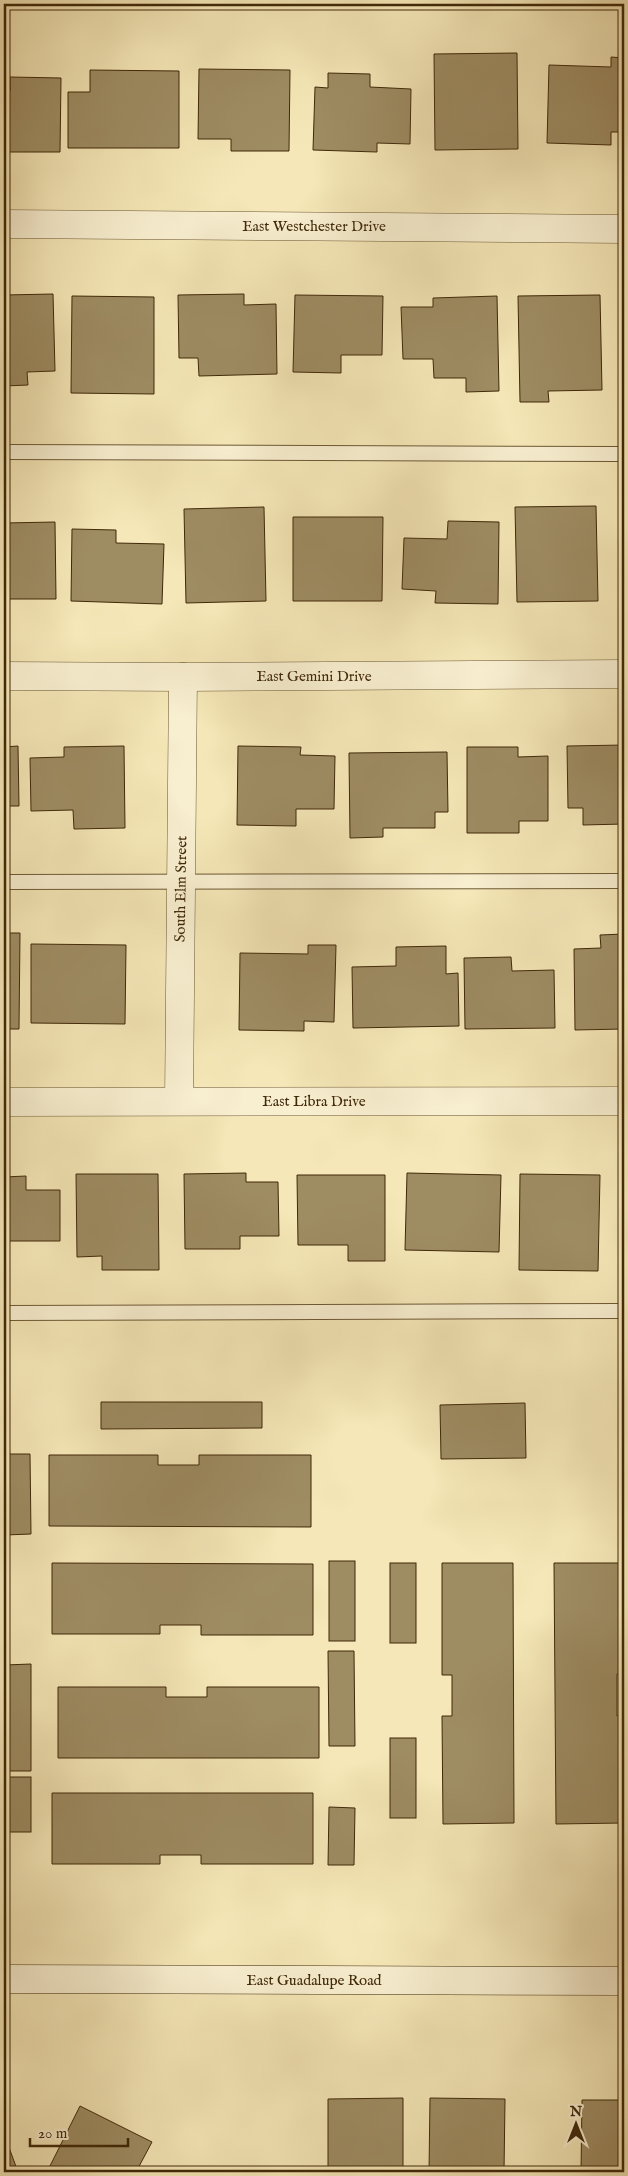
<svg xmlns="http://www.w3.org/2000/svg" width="628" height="2176" viewBox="0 0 628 2176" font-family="'IM FELL English',serif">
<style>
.building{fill:#9e8c63;stroke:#402909}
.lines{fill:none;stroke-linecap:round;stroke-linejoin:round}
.service-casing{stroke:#6d5834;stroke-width:16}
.minor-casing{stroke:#6d5834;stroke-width:29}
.secondary-casing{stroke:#402909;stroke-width:29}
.service{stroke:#f8efd0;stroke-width:14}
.minor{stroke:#f8efd0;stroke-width:28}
.secondary{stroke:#f8efd0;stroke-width:28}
.labels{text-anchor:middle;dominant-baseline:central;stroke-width:4.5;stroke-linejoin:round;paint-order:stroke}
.street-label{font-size:15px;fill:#402909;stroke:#f8efd0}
</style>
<rect width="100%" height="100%" fill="#f5e7b7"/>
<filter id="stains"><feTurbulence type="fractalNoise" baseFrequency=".004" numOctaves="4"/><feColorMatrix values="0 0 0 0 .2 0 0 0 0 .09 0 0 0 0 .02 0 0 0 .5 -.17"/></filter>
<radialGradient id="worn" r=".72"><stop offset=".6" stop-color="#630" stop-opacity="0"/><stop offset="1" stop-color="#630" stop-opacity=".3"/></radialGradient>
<g class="building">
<path d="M517,53L518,149L435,150L434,54Z"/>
<path d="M611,57L624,58V132H611V145L547,143L549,65L611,67Z"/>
<path d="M199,69L290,70L289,151H231V139H198Z"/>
<path d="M90,70L179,71V148H68V92H90Z"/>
<path d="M328,73L370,74V87L411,89L410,144L377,143V152L313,150L315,87L328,88Z"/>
<path d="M10,77L61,78L60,152H4V91H10Z"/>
<path d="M53,294L55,371L27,372L28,385L4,386V295Z"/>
<path d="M244,294V305L276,304L277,374L199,376L198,358H179L178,295Z"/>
<path d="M295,295L383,296L382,355H341V373L293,372Z"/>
<path d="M600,295L602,390L548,391L549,402H520L518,296Z"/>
<path d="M72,296L154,297V394L71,393Z"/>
<path d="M497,296L499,391L466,392V378H434L433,359H403L401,307H433V298Z"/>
<path d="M596,506L598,601L517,602L515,507Z"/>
<path d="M264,507L266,601L186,603L184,509Z"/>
<path d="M293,517H383L382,601H293Z"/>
<path d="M448,521L499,522L498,604L435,603L436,591L402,589L404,538L447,539Z"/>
<path d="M55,522L56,599H4V523Z"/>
<path d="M72,529L116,530V543L164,544L162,604L71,601Z"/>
<path d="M624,745V824L583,825V808H568L567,746Z"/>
<path d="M18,746L19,806H4V747Z"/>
<path d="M124,746L125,828L74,829L73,810L31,811L30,758L64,757V747Z"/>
<path d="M238,746L301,747L300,755L335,756L334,809H296V826L237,825Z"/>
<path d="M467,747H518V757L548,756V821H519V833H467Z"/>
<path d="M447,752L448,812H435V828H383V837L350,838L349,753Z"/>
<path d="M4,933H20L19,1029H4Z"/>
<path d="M624,934V1029L575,1030L574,949L601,948L600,935Z"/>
<path d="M31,944L126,945L125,1024L31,1023Z"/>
<path d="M308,945H336L334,1022L304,1021V1031L239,1030L240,953L308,954Z"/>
<path d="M446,946V974L458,973L459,1026L353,1028L352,967L396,966V947Z"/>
<path d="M511,957L512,971L554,970L555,1028L465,1029L464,958Z"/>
<path d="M246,1173V1182H278L279,1236H240V1249H185L184,1174Z"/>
<path d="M407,1173L501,1175L499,1252L405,1250Z"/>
<path d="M76,1174H158L159,1270H102V1256L77,1257Z"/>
<path d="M520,1174L600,1175L598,1271L519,1270Z"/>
<path d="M297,1175H385V1261H348V1245H298Z"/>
<path d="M26,1176V1190H60V1241H4V1177Z"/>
<path d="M101,1402H262V1428L101,1429Z"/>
<path d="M525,1403L526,1458L441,1459L440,1405Z"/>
<path d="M4,1454H30L31,1534L5,1535Z"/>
<path d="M49,1455H158V1465H199V1455H311V1527L49,1526Z"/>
<rect x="329" y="1561" width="26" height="80"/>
<path d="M52,1563L313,1564V1635H201V1625H160V1634H52Z"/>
<rect x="390" y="1563" width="26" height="80"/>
<path d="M442,1563H513L514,1823L443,1824L442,1716H452V1675H442Z"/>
<path d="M554,1563H624V1674H617V1716L624,1715V1823L556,1824Z"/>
<path d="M328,1651H354L355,1746H329Z"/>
<path d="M31,1664V1771H5V1665Z"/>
<path d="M58,1687H166V1697H207V1687H319V1758H58Z"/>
<rect x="390" y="1738" width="26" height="80"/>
<rect x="5" y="1777" width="26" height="55"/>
<path d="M52,1793H313V1864H201V1855H160V1864H52Z"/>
<path d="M329,1807L355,1808L354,1865H328Z"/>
<path d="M403,2098V2172H328V2099Z"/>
<path d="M430,2098L505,2099L504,2172H429Z"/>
<path d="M582,2100H624V2172H581Z"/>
<path d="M80,2106L152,2142L136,2172H47Z"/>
<path d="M4,2134L18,2172H4Z"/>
</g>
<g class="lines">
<defs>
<g id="service">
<path d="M4,452L624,454"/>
<path d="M4,882L624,881"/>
<path d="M4,1313L624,1311"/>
</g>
<g id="minor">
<path d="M4,224L624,229"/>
<path d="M4,676L183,677L624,674"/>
<path d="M179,1101L183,677"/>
<path d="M4,1102L624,1101"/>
</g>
<path id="secondary" d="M4,1979L624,1981"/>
</defs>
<use href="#service" class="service-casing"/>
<use href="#minor" class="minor-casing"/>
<use href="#secondary" class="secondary-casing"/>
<use href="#service" class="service"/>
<use href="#minor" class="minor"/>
<use href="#secondary" class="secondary"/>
</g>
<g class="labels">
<g class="street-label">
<text x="314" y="226">East Westchester Drive</text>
<text x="314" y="676">East Gemini Drive</text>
<text transform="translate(181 889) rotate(-89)">South Elm Street</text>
<text x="314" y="1101">East Libra Drive</text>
<text x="314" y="1980">East Guadalupe Road</text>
</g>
</g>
<rect width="628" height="2176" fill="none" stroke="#f5e7b7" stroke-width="20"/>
<rect x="5" y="5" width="618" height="2166" fill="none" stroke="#402909" stroke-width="2.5"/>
<rect x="10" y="10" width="608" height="2156" fill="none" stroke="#402909"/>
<g transform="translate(576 2124)" stroke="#f8efd0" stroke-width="4" paint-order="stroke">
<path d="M0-4L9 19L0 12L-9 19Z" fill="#402909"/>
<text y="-8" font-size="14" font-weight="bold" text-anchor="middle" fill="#402909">N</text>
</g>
<path d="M30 2138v8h98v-8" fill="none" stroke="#402909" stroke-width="2.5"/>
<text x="38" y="2138" font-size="15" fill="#402909" stroke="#f8efd0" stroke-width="4" paint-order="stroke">20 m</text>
<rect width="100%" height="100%" filter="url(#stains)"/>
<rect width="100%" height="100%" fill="url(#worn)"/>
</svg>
